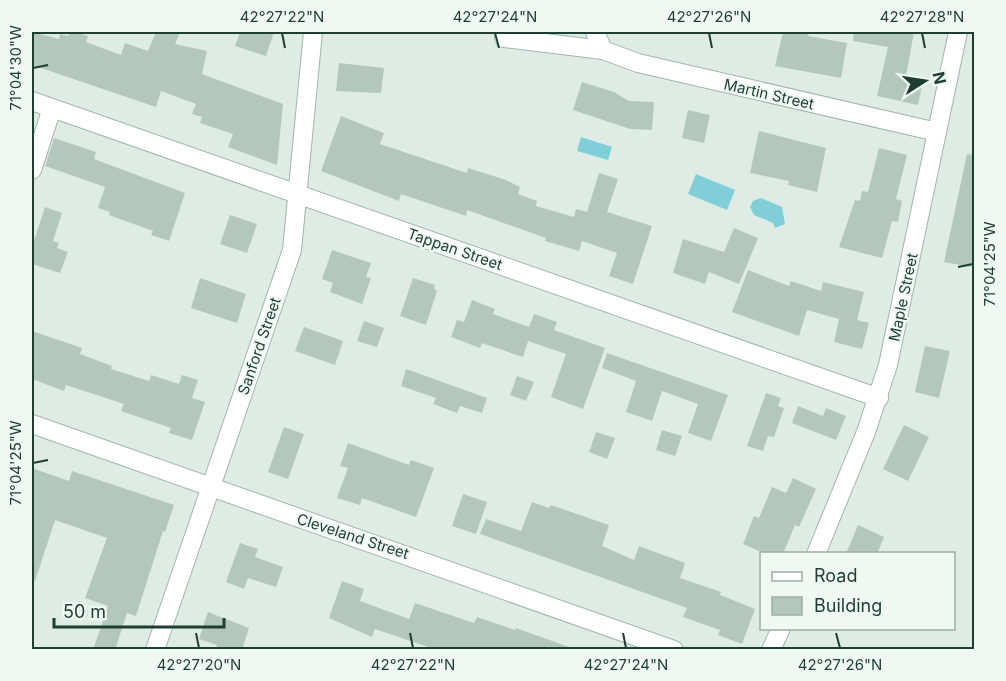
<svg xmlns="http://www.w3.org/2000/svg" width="1006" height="681" viewBox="0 0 1006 681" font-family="Inter,sans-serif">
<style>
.water{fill:#80ced8}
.building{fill:#b4c7bf}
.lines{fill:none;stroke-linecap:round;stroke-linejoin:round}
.minor-casing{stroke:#a1b4ad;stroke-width:20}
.minor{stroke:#fff;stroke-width:18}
.ticks{fill:none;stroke:#1e3e34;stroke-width:2}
.labels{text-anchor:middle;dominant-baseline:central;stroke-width:4.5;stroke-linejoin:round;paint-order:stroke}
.street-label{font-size:15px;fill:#1e3e34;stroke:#f0f8f4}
.neatline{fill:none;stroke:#1e3e34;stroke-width:2}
.ticks-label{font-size:15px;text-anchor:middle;fill:#1e3e34}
</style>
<rect width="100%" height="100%" fill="#dfece6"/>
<g class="water">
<path d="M581,137L612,147L608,160L577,151Z"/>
<path d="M696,174L735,190L727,210L688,194Z"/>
<path d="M761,198L782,207L785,224L775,228L773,223L754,215L750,207L753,201Z"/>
</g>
<g class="building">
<path d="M32,32L59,39L60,34L68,36L70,32H75L88,36L86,42L121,55L125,43L148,51L156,32H180L175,44L207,51L202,74L283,104L277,165L228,147L233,134L200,123L202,117L192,114L196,104L161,91L156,107L32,65Z"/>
<path d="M240,32H274L266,56L235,46Z"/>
<path d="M783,32H809L808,36L847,43L841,78L775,66Z"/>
<path d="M854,32H914L906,76L923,82L918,105L877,96L888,47L853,41Z"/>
<path d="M339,63L384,68L381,93L336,91Z"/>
<path d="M582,82L614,92L629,101L654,102L652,130L630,129L573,110Z"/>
<path d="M688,110L710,115L704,143L682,138Z"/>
<path d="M341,116L384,133L380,144L467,173L468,168L506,180L520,187L518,194L537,201L536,206L574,217L576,209L587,212L599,173L618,179L607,212L652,226L633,284L609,276L617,253L582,241L579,251L545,241L546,238L467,210L466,216L401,194L399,201L321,171Z"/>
<path d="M759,131L826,148L817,192L788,185L789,181L750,173Z"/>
<path d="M54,138L96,152L94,159L185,193L169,241L151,235L153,231L109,215L110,212L98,208L105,187L45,166Z"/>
<path d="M879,148L907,155L896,199L902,201L898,222L892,221L882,258L839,247L855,200L860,201L862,191L868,192Z"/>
<path d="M967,154L975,155V248L971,267L944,262Z"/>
<path d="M45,207L62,213L53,241L59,243L57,248L68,252L60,273L32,264V247Z"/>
<path d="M230,215L257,224L247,253L220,244Z"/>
<path d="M734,228L758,238L739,284L709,272L705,284L673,273L683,239L724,252Z"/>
<path d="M332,250L371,263L366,277L371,278L362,304L330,292L333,283L322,279Z"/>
<path d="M748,270L789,286L791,281L821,291L823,282L864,292L857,320L869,323L862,349L834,342L839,319L807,310L799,336L732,312Z"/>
<path d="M200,278L246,294L237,323L191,308Z"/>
<path d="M413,278L435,285L434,289L437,291L426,325L400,316Z"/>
<path d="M472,300L495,309L493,314L529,327L534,314L557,322L554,330L605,348L583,409L551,397L566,354L528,341L523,357L482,343L480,348L451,337L457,320L464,322Z"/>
<path d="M364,321L384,328L377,347L357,341Z"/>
<path d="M304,327L343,341L335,365L295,351Z"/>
<path d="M32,331L82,348L80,354L112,366L111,369L149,381L151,375L179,384L182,375L198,380L192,398L205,402L192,440L169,433L171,428L121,411L124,404L66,385L64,391L32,379Z"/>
<path d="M925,346L950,351L939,398L915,392Z"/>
<path d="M607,353L728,395L711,441L688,433L698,404L662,391L652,421L626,412L636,381L602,368Z"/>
<path d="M406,369L487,398L482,413L460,406L457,413L433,404L436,398L401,386Z"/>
<path d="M517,376L534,382L526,401L510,395Z"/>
<path d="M766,393L781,398L778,406L784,408L774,437L768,436L763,451L747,446Z"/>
<path d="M798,406L823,416L826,408L846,416L836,440L792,423Z"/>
<path d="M904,425L929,437L908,481L883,469Z"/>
<path d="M284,427L304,434L288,479L268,472Z"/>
<path d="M662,430L682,436L675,456L656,450Z"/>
<path d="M596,432L615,438L607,459L589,452Z"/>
<path d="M348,443L409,465L411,460L434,468L416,517L362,498L360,505L337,498L348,468L340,466Z"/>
<path d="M32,468L69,481L72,471L174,505L165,532L163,531L136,616L127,613L115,650H93L108,606L85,598L107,538L55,520L35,581H32Z"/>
<path d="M793,478L816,489L799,527L795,525L783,554H766L743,544L754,516L759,518L772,487L786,493Z"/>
<path d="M463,494L487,502L476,534L452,526Z"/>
<path d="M532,502L549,508L551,505L609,525L602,546L634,560L639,546L685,563L680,578L721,592L720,595L755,609L742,644L718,635L720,630L683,617L687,608L480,534L486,519L521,531Z"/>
<path d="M858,525L884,537L877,554H846Z"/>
<path d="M240,543L258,549L255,557L283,567L276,587L248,578L244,589L226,582Z"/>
<path d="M342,581L364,589L360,601L409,619L415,603L474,623L477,617L515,630L516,628L569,647L568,650H437L375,629L372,637L329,618Z"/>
<path d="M208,612L249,628L242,650H216L217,645L199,639Z"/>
</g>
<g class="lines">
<defs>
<g id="minor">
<path d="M505,32L504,38L603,50L638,63L937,132"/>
<path d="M595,32L603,50"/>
<path d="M32,101L879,398"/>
<path d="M32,170L52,108"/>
<path d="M32,424L674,650"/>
<path d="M816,554L866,432L888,365L958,32"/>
<path d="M155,650L292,250L313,32"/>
<path d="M771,650L781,628"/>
</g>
</defs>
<use href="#minor" class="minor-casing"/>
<use href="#minor" class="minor"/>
</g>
<path class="ticks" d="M282,33L285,48M495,33L499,48M709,33L712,48M922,33L925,48M33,68L48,65M958,267L973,264M33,463L48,460M196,633L199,648M410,633L413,648M623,633L626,648M836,633L840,648"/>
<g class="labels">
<g class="street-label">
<text transform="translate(769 94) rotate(13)">Martin Street</text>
<text transform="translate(455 249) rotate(19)">Tappan Street</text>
<text transform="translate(903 297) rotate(-78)">Maple Street</text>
<text transform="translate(259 346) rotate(-71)">Sanford Street</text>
<text transform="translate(353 536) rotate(18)">Cleveland Street</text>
</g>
</g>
<rect width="1006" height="681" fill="none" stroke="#f0f8f4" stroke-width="66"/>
<rect x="760" y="552" width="195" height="78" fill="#f0f8f4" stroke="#9caea7" stroke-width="1.5"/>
<rect x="772" y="572" width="30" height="9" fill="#ffffff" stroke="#9caea7" stroke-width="1.5"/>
<text x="814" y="582" font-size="18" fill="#1e3e34">Road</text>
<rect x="772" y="597" width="30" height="18" fill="#b4c7bf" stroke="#9caea7" stroke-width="1.5"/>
<text x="814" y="612" font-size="18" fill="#1e3e34">Building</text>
<g transform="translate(925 81) rotate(78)" stroke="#f0f8f4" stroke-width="4.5" paint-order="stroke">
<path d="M0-4.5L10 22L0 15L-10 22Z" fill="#1e3e34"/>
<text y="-9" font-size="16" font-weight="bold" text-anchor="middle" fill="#1e3e34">N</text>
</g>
<path d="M54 618v9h170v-9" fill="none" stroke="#1e3e34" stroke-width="3"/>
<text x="63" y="618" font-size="18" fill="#1e3e34" stroke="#f0f8f4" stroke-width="4.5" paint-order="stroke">50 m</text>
<rect x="33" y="33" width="940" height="615" class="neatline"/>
<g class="ticks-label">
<text x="282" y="22">42°27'22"N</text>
<text x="495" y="22">42°27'24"N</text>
<text x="709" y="22">42°27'26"N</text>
<text x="922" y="22">42°27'28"N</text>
<text transform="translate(16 68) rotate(-90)" y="5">71°04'30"W</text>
<text transform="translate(990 264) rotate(-90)" y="5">71°04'25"W</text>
<text transform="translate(16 463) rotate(-90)" y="5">71°04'25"W</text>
<text x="199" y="670">42°27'20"N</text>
<text x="413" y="670">42°27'22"N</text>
<text x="626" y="670">42°27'24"N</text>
<text x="840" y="670">42°27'26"N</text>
</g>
</svg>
